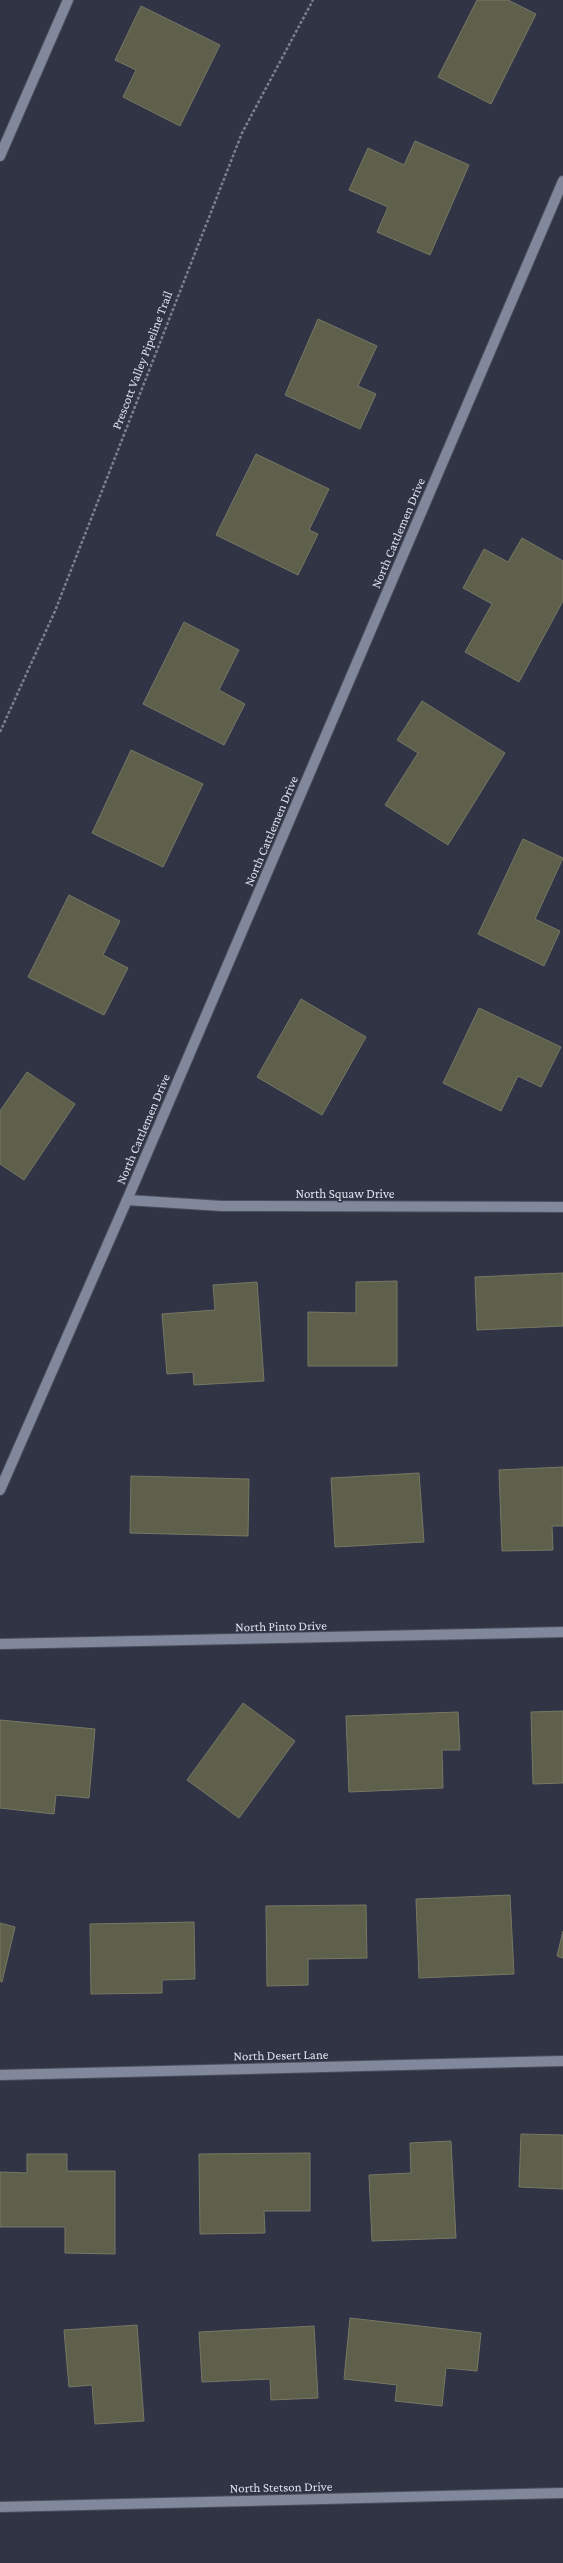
<svg xmlns="http://www.w3.org/2000/svg" width="563" height="2563" viewBox="0 0 563 2563" font-family="'Crimson Pro',serif">
<style>
.building{fill:#5f604c;stroke:#767864}
.lines{fill:none;stroke-linecap:round;stroke-linejoin:round}
.minor-casing{stroke:#4b4f5d;stroke-width:12}
.path{stroke:#7c808e;stroke-width:2.5;stroke-dasharray:3 2;stroke-linecap:butt}
.minor{stroke:#82889b;stroke-width:10}
.labels{text-anchor:middle;dominant-baseline:central;stroke-width:3;stroke-linejoin:round;paint-order:stroke}
.street-label{font-size:13px;fill:#dee1ec;stroke:#303445}
</style>
<rect width="100%" height="100%" fill="#303445"/>
<g class="building">
<path d="M477,0H508L536,14L491,104L438,77Z"/>
<path d="M141,6L220,45L180,126L123,97L136,70L115,60Z"/>
<path d="M415,141L469,165L430,255L377,232L388,207L349,190L368,148L404,165Z"/>
<path d="M318,319L377,346L358,386L376,394L360,429L285,395Z"/>
<path d="M256,454L329,489L309,530L318,534L298,575L216,535Z"/>
<path d="M522,538L563,561V601L519,682L465,652L492,604L463,588L484,549L508,562Z"/>
<path d="M184,622L239,650L219,690L245,704L224,745L143,704Z"/>
<path d="M422,701L505,753L448,845L385,805L418,753L397,740Z"/>
<path d="M131,750L203,784L163,867L92,833Z"/>
<path d="M523,839L563,858L535,919L560,931L544,966L478,934Z"/>
<path d="M69,895L120,921L103,955L128,968L104,1015L28,977Z"/>
<path d="M301,999L366,1037L322,1115L257,1077Z"/>
<path d="M479,1008L561,1047L541,1087L518,1076L501,1111L443,1083Z"/>
<path d="M27,1072L75,1104L24,1180L0,1164V1111Z"/>
<path d="M563,1273V1326L477,1330L475,1277Z"/>
<path d="M397,1281V1366H308V1312L356,1313V1282Z"/>
<path d="M257,1282L264,1381L194,1385L193,1372L167,1374L162,1314L215,1310L213,1285Z"/>
<path d="M563,1467V1526H552L553,1550L502,1551L499,1470Z"/>
<path d="M419,1473L424,1542L335,1547L331,1478Z"/>
<path d="M131,1476L249,1479L248,1536L130,1533Z"/>
<path d="M243,1703L295,1741L239,1818L187,1780Z"/>
<path d="M563,1711V1783L533,1784L531,1712Z"/>
<path d="M458,1712L460,1750H442L443,1788L349,1792L346,1716Z"/>
<path d="M0,1720L95,1729L89,1798L56,1795L54,1814L0,1808Z"/>
<path d="M510,1895L514,1974L419,1978L416,1899Z"/>
<path d="M366,1905L367,1958L308,1959V1985L267,1986L266,1906Z"/>
<path d="M194,1922L195,1979L162,1980V1993L91,1994L90,1924Z"/>
<path d="M0,1923L15,1927L2,1982L0,1981Z"/>
<path d="M563,1931V1958L557,1956Z"/>
<path d="M521,2134L563,2135V2189L519,2187Z"/>
<path d="M451,2141L456,2238L372,2241L369,2175L411,2173L410,2143Z"/>
<path d="M310,2153V2211H264L265,2233L200,2234L199,2154Z"/>
<path d="M27,2154H67V2171H115V2254L65,2253V2227H0V2172L27,2173Z"/>
<path d="M350,2318L481,2333L477,2371L446,2368L442,2406L395,2401L397,2385L344,2379Z"/>
<path d="M137,2325L144,2421L95,2424L92,2385L69,2387L64,2330Z"/>
<path d="M314,2326L318,2398L271,2400L270,2379L202,2382L199,2332Z"/>
</g>
<g class="lines">
<defs>
<g id="minor">
<path d="M0,156L68,0"/>
<path d="M127,1200L222,1206L563,1207"/>
<path d="M0,1490L127,1200L563,181"/>
<path d="M0,1644L563,1632"/>
<path d="M0,2075L563,2061"/>
<path d="M0,2507L563,2493"/>
</g>
</defs>
<use href="#minor" class="minor-casing"/>
<path class="path" d="M0,732L55,611L242,133L313,0"/>
<use href="#minor" class="minor"/>
</g>
<g class="labels">
<g class="street-label">
<text transform="translate(142 360) rotate(-69)">Prescott Valley Pipeline Trail</text>
<text transform="translate(398 533) rotate(-67)">North Cattlemen Drive</text>
<text transform="translate(271 831) rotate(-67)">North Cattlemen Drive</text>
<text transform="translate(143 1129) rotate(-67)">North Cattlemen Drive</text>
<text x="345" y="1193">North Squaw Drive</text>
<text transform="translate(281 1626) rotate(-1)">North Pinto Drive</text>
<text transform="translate(281 2055) rotate(-1)">North Desert Lane</text>
<text transform="translate(281 2487) rotate(-1)">North Stetson Drive</text>
</g>
</g>
</svg>
